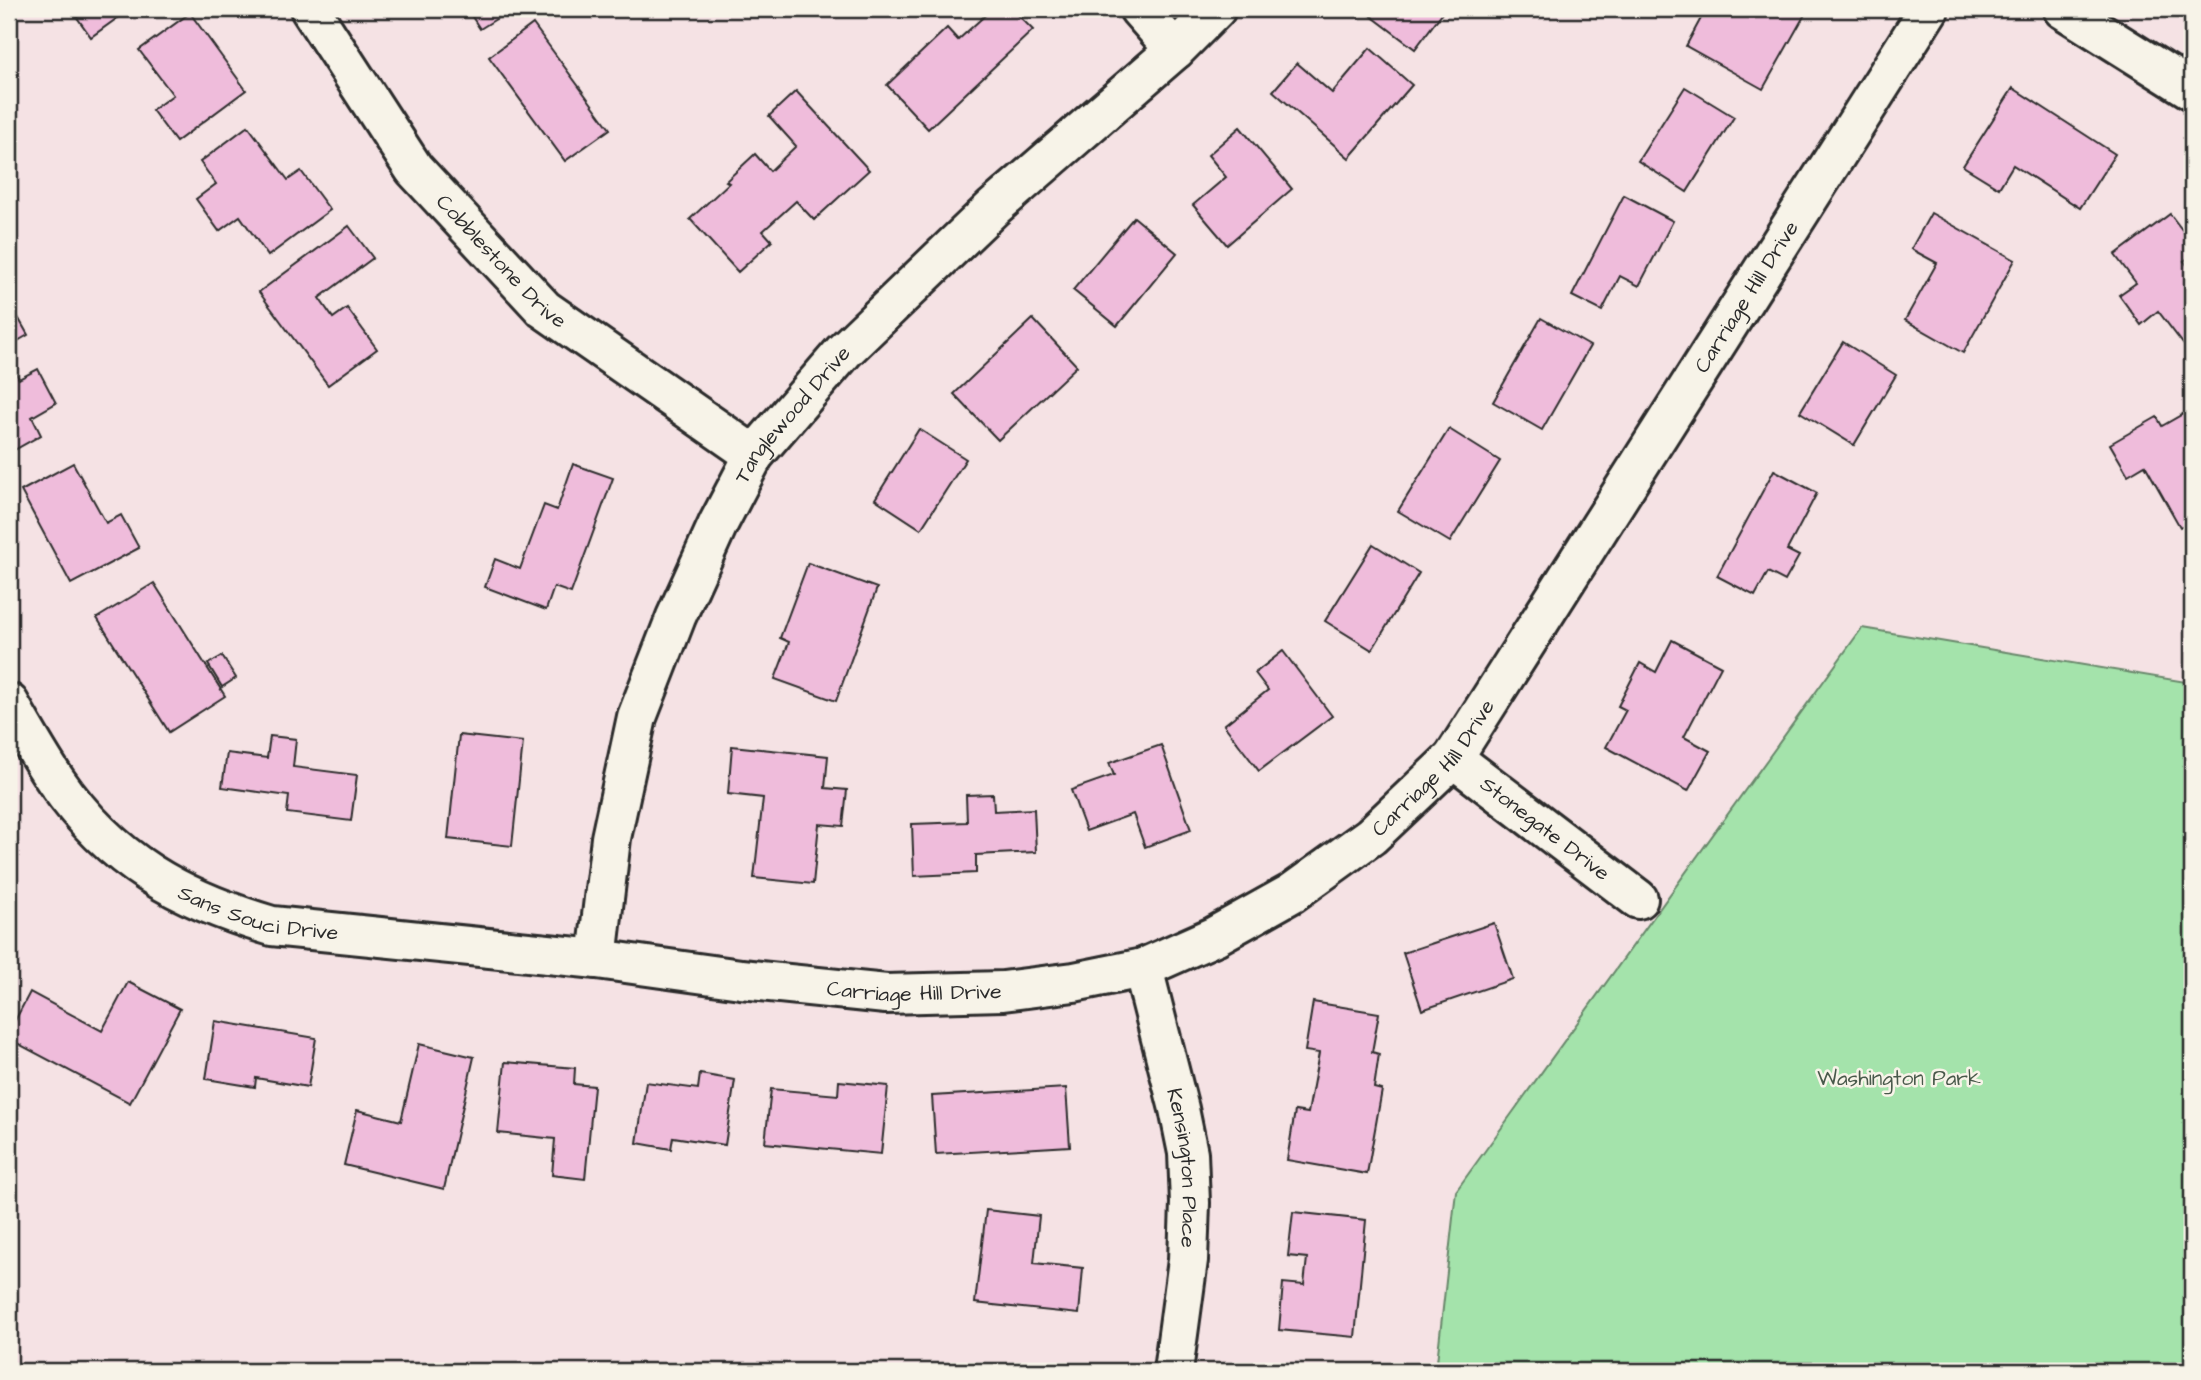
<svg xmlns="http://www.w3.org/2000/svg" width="2201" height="1380" viewBox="0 0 2201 1380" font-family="'Architects Daughter',sans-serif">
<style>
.green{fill:#a4e3ab;stroke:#68876b;stroke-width:2}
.building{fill:#efbcdb;stroke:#2b2b2b;stroke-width:2}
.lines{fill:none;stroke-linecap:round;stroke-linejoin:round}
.street-casing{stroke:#2b2b2b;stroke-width:44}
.street{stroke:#f7f3e8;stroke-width:38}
.labels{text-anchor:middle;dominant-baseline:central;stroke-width:5;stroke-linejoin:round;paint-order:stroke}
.street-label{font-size:21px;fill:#2b2b2b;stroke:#f7f3e8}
.park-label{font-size:21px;fill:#49594b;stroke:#f7f3e8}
</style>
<rect width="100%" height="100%" fill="#f5e2e4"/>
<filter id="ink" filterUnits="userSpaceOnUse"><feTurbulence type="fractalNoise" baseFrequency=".0143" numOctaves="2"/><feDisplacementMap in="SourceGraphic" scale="14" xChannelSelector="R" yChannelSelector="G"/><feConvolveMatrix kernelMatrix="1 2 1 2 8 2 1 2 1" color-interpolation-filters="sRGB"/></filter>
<g filter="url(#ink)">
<path class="green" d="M1862,628L2192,683V1371H1436L1456,1191Z"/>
<g class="building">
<path d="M71,9H108L116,19L91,37Z"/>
<path d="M111,9H130L117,18Z"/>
<path d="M467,9H512L480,29Z"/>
<path d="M992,9H1012L1033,30L928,129L887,85L947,28L958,40Z"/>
<path d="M1362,9H1445L1415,49Z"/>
<path d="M1706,9H1808L1763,89L1686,46Z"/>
<path d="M190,13L246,90L176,142L152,110L173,95L139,50Z"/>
<path d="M533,24L610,129L565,161L489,57Z"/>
<path d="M1370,48L1412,85L1349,158L1273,91L1297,63L1332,93Z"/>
<path d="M1685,87L1734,117L1687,192L1638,161Z"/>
<path d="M2013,88L2115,154L2080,208L2013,165L1999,188L1963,166Z"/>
<path d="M796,91L869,170L814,220L796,201L763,231L772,241L738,272L690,219L729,183L726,181L755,154L770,171L796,146L769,116Z"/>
<path d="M248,126L288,180L301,171L330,210L268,256L240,216L219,231L196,199L216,184L200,162Z"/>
<path d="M1240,127L1292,189L1227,245L1193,205L1226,177L1208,155Z"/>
<path d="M1624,195L1673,221L1639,286L1620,276L1602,311L1572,296Z"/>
<path d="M1931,213L2015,260L1963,353L1905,320L1937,263L1911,249Z"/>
<path d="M2170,214L2192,243V255L2184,261L2192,272V345L2187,349L2158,311L2141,325L2119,295L2136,283L2115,255Z"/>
<path d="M1134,217L1177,253L1117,326L1073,290Z"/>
<path d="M349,226L373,258L319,298L333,318L347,308L377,349L328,385L259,292Z"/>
<path d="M11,305L28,335L9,346V307Z"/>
<path d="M1541,318L1590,346L1542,430L1493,402Z"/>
<path d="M1033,319L1077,366L998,440L954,394Z"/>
<path d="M1843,342L1896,375L1854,445L1800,412Z"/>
<path d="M9,360L19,379L38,369L56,403L32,417L41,435L9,453Z"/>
<path d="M2183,414L2192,431V520L2180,527L2145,465L2128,475L2110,444L2157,417L2162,426Z"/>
<path d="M919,429L966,459L921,529L875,499Z"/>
<path d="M1449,429L1500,461L1450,542L1398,511Z"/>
<path d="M73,463L106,523L121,515L139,548L71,584L21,491Z"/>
<path d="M573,464L613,478L571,593L554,587L546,610L485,587L495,559L520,569L544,505L557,510Z"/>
<path d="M1774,470L1817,493L1787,550L1799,556L1785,581L1768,572L1755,596L1717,576Z"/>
<path d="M1373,544L1419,573L1372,650L1325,621Z"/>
<path d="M808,563L877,588L836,701L775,679L789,642L780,638Z"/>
<path d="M154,583L225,696L169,732L97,618Z"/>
<path d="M1672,640L1721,666L1684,737L1710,751L1688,791L1606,747L1626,710L1618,706L1640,663L1656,672Z"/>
<path d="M1283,651L1332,716L1259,771L1224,725L1268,690L1255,673Z"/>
<path d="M222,656L236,678L222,687L208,664Z"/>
<path d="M459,735L523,742L512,846L448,839Z"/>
<path d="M270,736L296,739L293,767L357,775L351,821L287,813L289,796L222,787L227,753L267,758Z"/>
<path d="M1161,745L1191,830L1145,847L1133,814L1086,831L1071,790L1114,775L1109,763Z"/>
<path d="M732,746L828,756L825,788L847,790L843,826L819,824L813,884L754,878L763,798L728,794Z"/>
<path d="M993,794L994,811L1034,809L1036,852L976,855V873L914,876L912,824L967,822L966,795Z"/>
<path d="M1494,923L1513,979L1422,1010L1403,953Z"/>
<path d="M128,982L180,1009L130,1103L9,1039V1032L30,992L102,1031Z"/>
<path d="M1313,1002L1379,1013L1372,1052L1379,1054L1374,1088L1382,1090L1367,1174L1287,1160L1295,1111L1308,1113L1319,1053L1305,1051Z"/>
<path d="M215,1021L316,1038L308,1087L256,1078L255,1087L206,1079Z"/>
<path d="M419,1044L474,1057L444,1189L344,1165L357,1110L401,1121Z"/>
<path d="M505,1062L575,1068L574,1084L594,1086L585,1179L552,1175L555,1139L498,1133Z"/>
<path d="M700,1074L735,1080L725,1145L673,1137L671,1149L637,1143L646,1082L698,1089Z"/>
<path d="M839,1081L888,1086L881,1154L765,1143L771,1089L838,1095Z"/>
<path d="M1066,1088L1070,1146L936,1154L932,1096Z"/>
<path d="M986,1210L1039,1216L1034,1263L1083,1268L1079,1314L975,1303Z"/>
<path d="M1293,1212L1366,1220L1355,1337L1279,1330L1283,1283L1304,1285L1307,1258L1288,1256Z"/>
</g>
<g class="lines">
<defs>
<g id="street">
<path id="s1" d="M310,9L414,169L544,309L754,455"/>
<path d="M1139,9L1175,50"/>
<path d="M2063,9L2192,90"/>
<path id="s2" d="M9,703C24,729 39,756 56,781C112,862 180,899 272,926L597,959L741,979L886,994L1003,991L1074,982L1143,968L1215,936L1292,893L1371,836L1453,758L1929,9"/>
<path id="s3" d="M1453,758L1638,899"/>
<path id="s4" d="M597,959L611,838L637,717L676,617L718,524L754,455L844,351L993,208L1175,50L1216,9"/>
<path id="s5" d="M1143,968L1179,1109L1188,1153L1190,1203L1188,1260L1173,1371"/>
</g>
</defs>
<use href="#street" class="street-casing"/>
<use href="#street" class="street"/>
</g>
</g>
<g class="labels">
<g class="street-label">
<text stroke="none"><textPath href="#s1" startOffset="318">Cobblestone Drive</textPath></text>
<text stroke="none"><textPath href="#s2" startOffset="2158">Carriage Hill Drive</textPath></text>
<text stroke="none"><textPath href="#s4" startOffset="588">Tanglewood Drive</textPath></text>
<text stroke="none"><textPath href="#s2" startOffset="1591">Carriage Hill Drive</textPath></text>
<text stroke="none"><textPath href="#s3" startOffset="116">Stonegate Drive</textPath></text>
<text stroke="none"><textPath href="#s2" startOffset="341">Sans Souci Drive</textPath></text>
<text stroke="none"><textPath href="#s2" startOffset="1003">Carriage Hill Drive</textPath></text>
<text stroke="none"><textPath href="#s5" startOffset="205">Kensington Place</textPath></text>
</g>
<g class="park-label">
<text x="1899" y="1078">Washington Park</text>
</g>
</g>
<rect width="2201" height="1380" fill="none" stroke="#f7f3e8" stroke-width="35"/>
<rect x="18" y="18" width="2166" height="1345" fill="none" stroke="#2b2b2b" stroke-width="2.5" filter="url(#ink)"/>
</svg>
